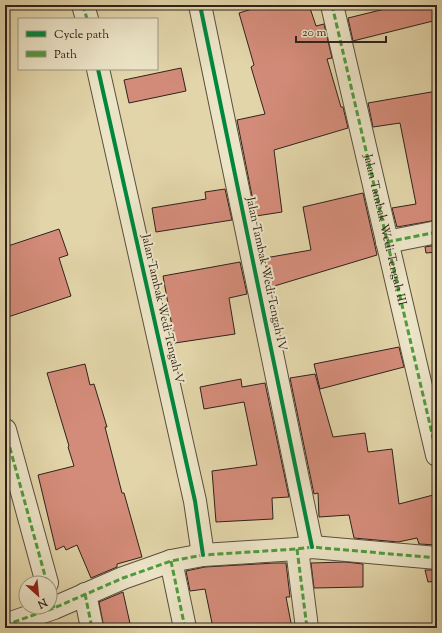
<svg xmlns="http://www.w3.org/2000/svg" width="442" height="633" viewBox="0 0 442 633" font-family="'Sorts Mill Goudy',serif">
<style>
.building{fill:#d48c7a;stroke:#2e221c}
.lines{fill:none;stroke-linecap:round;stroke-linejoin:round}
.minor-casing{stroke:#5b4f3f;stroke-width:24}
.minor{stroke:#ece4c7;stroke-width:22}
.quiet{stroke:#509b3e;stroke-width:3;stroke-dasharray:6 3;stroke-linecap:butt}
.cycleway-casing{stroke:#ece4c7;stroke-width:6}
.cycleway{stroke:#00873e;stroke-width:4}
.labels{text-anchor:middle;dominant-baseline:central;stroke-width:4;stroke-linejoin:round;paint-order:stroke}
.street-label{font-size:12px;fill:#2e221c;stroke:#ece4c7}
</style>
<rect width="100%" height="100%" fill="#e2d5a9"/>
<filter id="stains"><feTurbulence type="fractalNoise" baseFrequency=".005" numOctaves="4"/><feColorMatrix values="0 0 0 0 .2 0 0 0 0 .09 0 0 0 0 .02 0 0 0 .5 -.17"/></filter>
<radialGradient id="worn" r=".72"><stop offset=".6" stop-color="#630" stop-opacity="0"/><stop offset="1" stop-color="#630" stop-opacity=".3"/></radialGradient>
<g class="building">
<path d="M265,5H309L316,26L324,24L332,58L327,59L341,107H343L348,128L274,150L282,212L256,216L237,120L265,114L251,67L254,65L239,13Z"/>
<path d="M401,5H437V20L353,41L348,18Z"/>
<path d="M181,68L186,91L129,103L124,80Z"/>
<path d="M437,91V220L397,227L392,208L416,204L400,123L373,127L368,103Z"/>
<path d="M225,189L232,220L156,232L152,208L206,199L205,192Z"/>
<path d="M363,193L377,255L271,287L265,258L311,250L303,207Z"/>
<path d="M59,229L68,255L59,258L71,296L5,318V247Z"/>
<path d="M437,245V252L426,253L425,247Z"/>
<path d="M240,262L247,294L229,298L235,334L175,343L163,276Z"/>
<path d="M399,347L404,367L320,389L314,364Z"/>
<path d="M85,364L90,385L94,384L107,427H105L122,493H124L142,557L117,564V567L91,578L77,545L66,550L64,546L56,550L38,475L74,466L68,447L69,446L47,373Z"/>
<path d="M315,374L333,437L365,433L368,452L392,449L399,504L437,494V545L419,544L417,538L398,542L354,538L349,515L319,517L318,493L314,494L290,378Z"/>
<path d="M241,379L242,387L265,383L289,497L272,498L273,519L216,522L212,471L257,465L244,402L204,409L200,387Z"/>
<path d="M345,562L363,564V587L314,588L311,563Z"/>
<path d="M275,563H286L290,597H286L292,628H213L205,589L190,591L186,571L205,567Z"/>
<path d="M425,570H437V581L428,582Z"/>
<path d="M123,592L131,628H104L99,602Z"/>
</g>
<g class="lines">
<defs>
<g id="minor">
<path d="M83,5L87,19"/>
<path d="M200,5L312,547"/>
<path d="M332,5L437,455"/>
<path d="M98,69L195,501L203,555"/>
<path d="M387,242L437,232"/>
<path d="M5,430L47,583"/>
<path d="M297,549L307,628"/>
<path d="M171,561L185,628"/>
<path d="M85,594L92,628"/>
<path d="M5,625L54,608L123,578L171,561L203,555L297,549L312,547L437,558"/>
</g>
</defs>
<use href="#minor" class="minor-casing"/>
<use href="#minor" class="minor"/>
<g class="quiet">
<path d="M83,5L87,19"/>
<path id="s1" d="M332,5L437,455"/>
<path d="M387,242L437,232"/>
<path d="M5,430L47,583"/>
<path d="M297,549L307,628"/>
<path d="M171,561L185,628"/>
<path d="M50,594L54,608"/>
<path d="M85,594L92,628"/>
<path d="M5,625L54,608L123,578L171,561L203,555L297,549L312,547L437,558"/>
</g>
<defs>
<g id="cycleway">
<path d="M200,5L312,547"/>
<path d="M98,69L195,501L203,555"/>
</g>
</defs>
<use href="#cycleway" class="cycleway-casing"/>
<use href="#cycleway" class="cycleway"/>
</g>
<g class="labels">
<g class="street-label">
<text stroke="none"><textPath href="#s1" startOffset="231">Jalan Tambak Wedi Tengah III</textPath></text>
<text transform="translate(266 274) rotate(78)">Jalan Tambak Wedi Tengah IV</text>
<text transform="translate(162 309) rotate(77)">Jalan Tambak Wedi Tengah V</text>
</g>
</g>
<rect width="442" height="633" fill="none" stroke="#e2d5a9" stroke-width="20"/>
<rect x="6" y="6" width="430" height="621" fill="none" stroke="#2e221c" stroke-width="2"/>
<rect x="10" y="10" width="422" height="613" fill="none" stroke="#2e221c"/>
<rect x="18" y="18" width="140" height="52" fill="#ece4c7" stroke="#a09683"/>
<rect x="26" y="31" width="20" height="6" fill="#00873e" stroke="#a09683"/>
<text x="54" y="38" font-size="12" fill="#2e221c">Cycle path</text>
<rect x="26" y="51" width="20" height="6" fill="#509b3e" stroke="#a09683"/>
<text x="54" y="58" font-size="12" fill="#2e221c">Path</text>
<g transform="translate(38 595) rotate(153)"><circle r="19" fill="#ece4c7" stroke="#a09683"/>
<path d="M0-3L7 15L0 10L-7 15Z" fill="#8f2418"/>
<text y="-6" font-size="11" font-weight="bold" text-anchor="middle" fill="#2e221c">N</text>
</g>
<path d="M296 36v6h90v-6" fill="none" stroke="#2e221c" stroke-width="2"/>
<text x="302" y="36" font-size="12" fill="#2e221c" stroke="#ece4c7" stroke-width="3" paint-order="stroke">20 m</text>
<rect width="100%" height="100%" filter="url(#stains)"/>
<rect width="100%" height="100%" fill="url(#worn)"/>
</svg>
